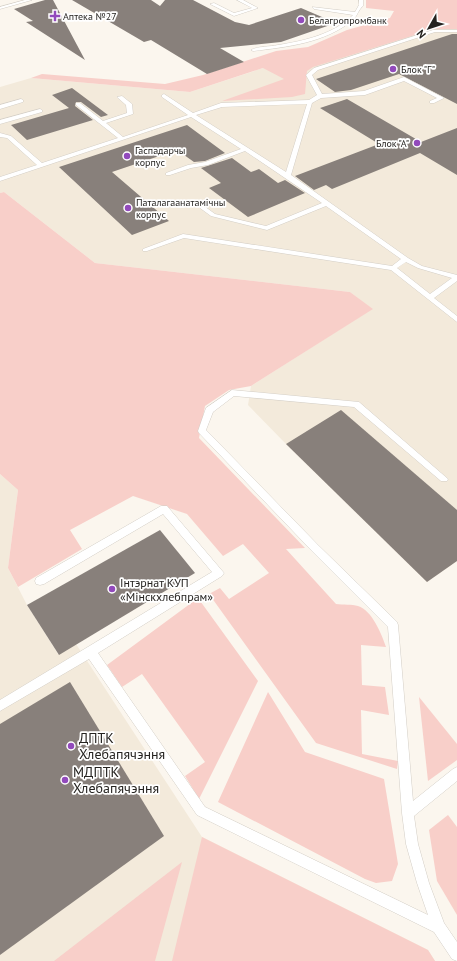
<svg xmlns="http://www.w3.org/2000/svg" width="457" height="961" viewBox="0 0 457 961" font-family="'PT Sans',sans-serif">
<style>
.built{fill:#f3eadb}
.green{fill:#f8cfc9}
.building{fill:#88807b}
.lines{fill:none;stroke-linecap:round;stroke-linejoin:round}
.service-casing{stroke:#d3cec6;stroke-width:1}
.service{fill:#fff;fill-rule:evenodd}
.poi-dot{fill:#924abc;stroke:#fff;stroke-width:1.5}
.labels{text-anchor:middle;dominant-baseline:central;stroke-width:3.5;stroke-linejoin:round;paint-order:stroke}
.far-poi-label{font-size:10px;fill:#252320;stroke:#fff;text-anchor:start}
.poi-label{font-size:12px;fill:#252320;stroke:#fff;text-anchor:start}
.near-poi-label{font-size:14px;fill:#252320;stroke:#fff;text-anchor:start}
</style>
<rect width="100%" height="100%" fill="#fbf6ee"/>
<g class="built">
<path d="M457,24V561L427,582L286,444L248,405L251,386L372,309L350,292L95,263L4,192L0,193V87L31,78L190,92L358,37Z"/>
<path d="M0,474L18,490L8,568L27,605L58,654L76,644L202,837L428,950L435,961H0Z"/>
</g>
<g class="green">
<path d="M366,0H457V29H434L313,67L307,71L305,94L292,97L222,101L284,79L263,68L190,92L31,78L42,74L165,84L203,75L276,51L308,47L347,30L390,18L394,11L366,8Z"/>
<path d="M4,192L95,263L350,292L373,309L251,386L229,390L205,406L199,438L305,548L286,549L336,604C343,605 352,604 358,606C372,610 382,635 386,647L361,645L362,685L385,687L389,715L361,710L362,754L398,761L397,769L316,743L209,594L220,588L229,599L269,573L243,544L223,556L187,514L133,496L70,530L82,549L18,587L8,568L18,490L0,474V193Z"/>
<path d="M198,598L258,681L199,799L185,776L205,762L142,674L122,687L107,665Z"/>
<path d="M268,692L305,752L384,779L398,864L392,881L376,883L365,879L218,802Z"/>
<path d="M419,697L457,744V760L428,781Z"/>
<path d="M448,815L457,827V915L437,881L429,830Z"/>
<path d="M202,837L428,950L435,961H172Z"/>
<path d="M182,862L155,961H54Z"/>
</g>
<g class="building">
<path d="M45,0H53L85,60L26,22L33,21L14,9Z"/>
<path d="M72,0H151L160,6L165,0H193L235,22L249,25L301,8L336,23L281,42L220,48L244,62L207,74L151,40L144,42Z"/>
<path d="M452,34H457V104L399,74L351,90L335,92L316,79Z"/>
<path d="M72,88L108,115L101,117L81,102H76L75,106L93,120L27,140L11,125L69,108L52,95Z"/>
<path d="M347,99L421,142L457,128V175L420,153L332,189L326,185L314,190L295,176L379,144L320,108Z"/>
<path d="M187,125L225,153L205,161L194,162L177,150L112,172L169,221L132,235L59,167Z"/>
<path d="M232,158L251,172L259,169L278,183L285,180L305,193L248,217L209,188L221,183L201,168Z"/>
<path d="M341,410L457,510V561L427,582L286,444Z"/>
<path d="M160,530L195,573L59,655L27,605Z"/>
<path d="M70,682L164,836L0,955V724Z"/>
</g>
<g class="lines">
<defs>
<g id="service">
<path d="M25,0H32L0,9V7Z"/>
<path d="M237,0H243L258,8L234,16L210,4L214,3L234,13L252,8Z"/>
<path d="M359,0H363V6C358,10 358,15 353,20C325,43 287,47 253,51L251,50C258,46 270,47 278,45C304,41 334,34 353,15L314,9L312,7L355,12L359,5Z"/>
<path d="M433,30H457V32H435L318,70L312,75L322,94L364,91L404,77L444,98L434,103H430V101L437,98L404,81L365,95L321,98L312,103L291,175L408,258L422,266L457,275V281L434,298L457,316V322L391,270L184,238L147,251H143V249L183,234L392,266L401,259L326,206L267,230L211,216L200,208V206H204L215,214L266,226L322,203L245,151L208,165L191,168L170,175H166V173L188,165L205,162L241,149L191,117L0,181V177L37,165L7,138L0,137V133L11,136L42,163L118,138L76,105V103H80L103,121L127,113L126,105L117,97L122,96L132,104L133,114L106,123L123,137L188,115L162,97V95L164,94L193,113L221,103L309,100L317,95L306,75L314,68ZM307,104L286,172L196,115L222,107ZM406,262L418,268L452,278L430,294L397,268Z"/>
<path d="M21,99L23,100V102L0,109V105Z"/>
<path d="M40,109L42,110V112L0,124V120Z"/>
<path d="M232,390L359,402L448,479L447,481H441L354,407L234,396L213,412L206,430L318,545L397,622L398,625L413,801L453,769L457,767V781L414,816L418,844L429,883L444,923L457,942V961L452,959L434,932L197,815L89,659L0,711V700L212,572L163,514L44,584L40,585L36,584L35,581L36,578L161,506H167L224,573L222,576L98,653L205,807L428,915L417,883L406,844L402,813L388,627L312,551L199,433L198,431L206,408Z"/>
</g>
</defs>
<use href="#service" class="service-casing"/>
<use href="#service" class="service"/>
</g>
<g class="poi-dot">
<path d="M53 10h4v4h4v4h-4v4h-4v-4h-4v-4h4z"/>
<circle cx="301" cy="20" r="4"/>
<circle cx="393" cy="69" r="4"/>
<circle cx="417" cy="143" r="4"/>
<circle cx="127" cy="156" r="4"/>
<circle cx="128" cy="208" r="4"/>
<circle cx="112" cy="589" r="4"/>
<circle cx="71" cy="746" r="4"/>
<circle cx="65" cy="780" r="4"/>
</g>
<g class="labels">
<g class="far-poi-label">
<text x="63" y="16">Аптека №27</text>
<text x="309" y="20">Белагропромбанк</text>
<text x="401" y="69">Блок "Г"</text>
<text x="409" y="143" text-anchor="end">Блок "А"</text>
<text x="135" y="150">Гаспадарчы<tspan x="135" dy="12">корпус</tspan></text>
<text x="136" y="202">Паталагаанатамічны<tspan x="136" dy="12">корпус</tspan></text>
</g>
<g class="poi-label">
<text x="120" y="582">Інтэрнат КУП<tspan x="120" dy="14">«Мінскхлебпрам»</tspan></text>
</g>
<g class="near-poi-label">
<text x="79" y="738">ДПТК<tspan x="79" dy="16">Хлебапячэння</tspan></text>
<text x="73" y="772">МДПТК<tspan x="73" dy="16">Хлебапячэння</tspan></text>
</g>
</g>
<g transform="translate(429 28) rotate(231)" stroke="#ffffff" stroke-width="3" paint-order="stroke">
<path d="M0-3L7 15L0 10L-7 15Z" fill="#252320"/>
<text y="-6" font-size="11" font-weight="bold" text-anchor="middle" fill="#252320">N</text>
</g>
</svg>
